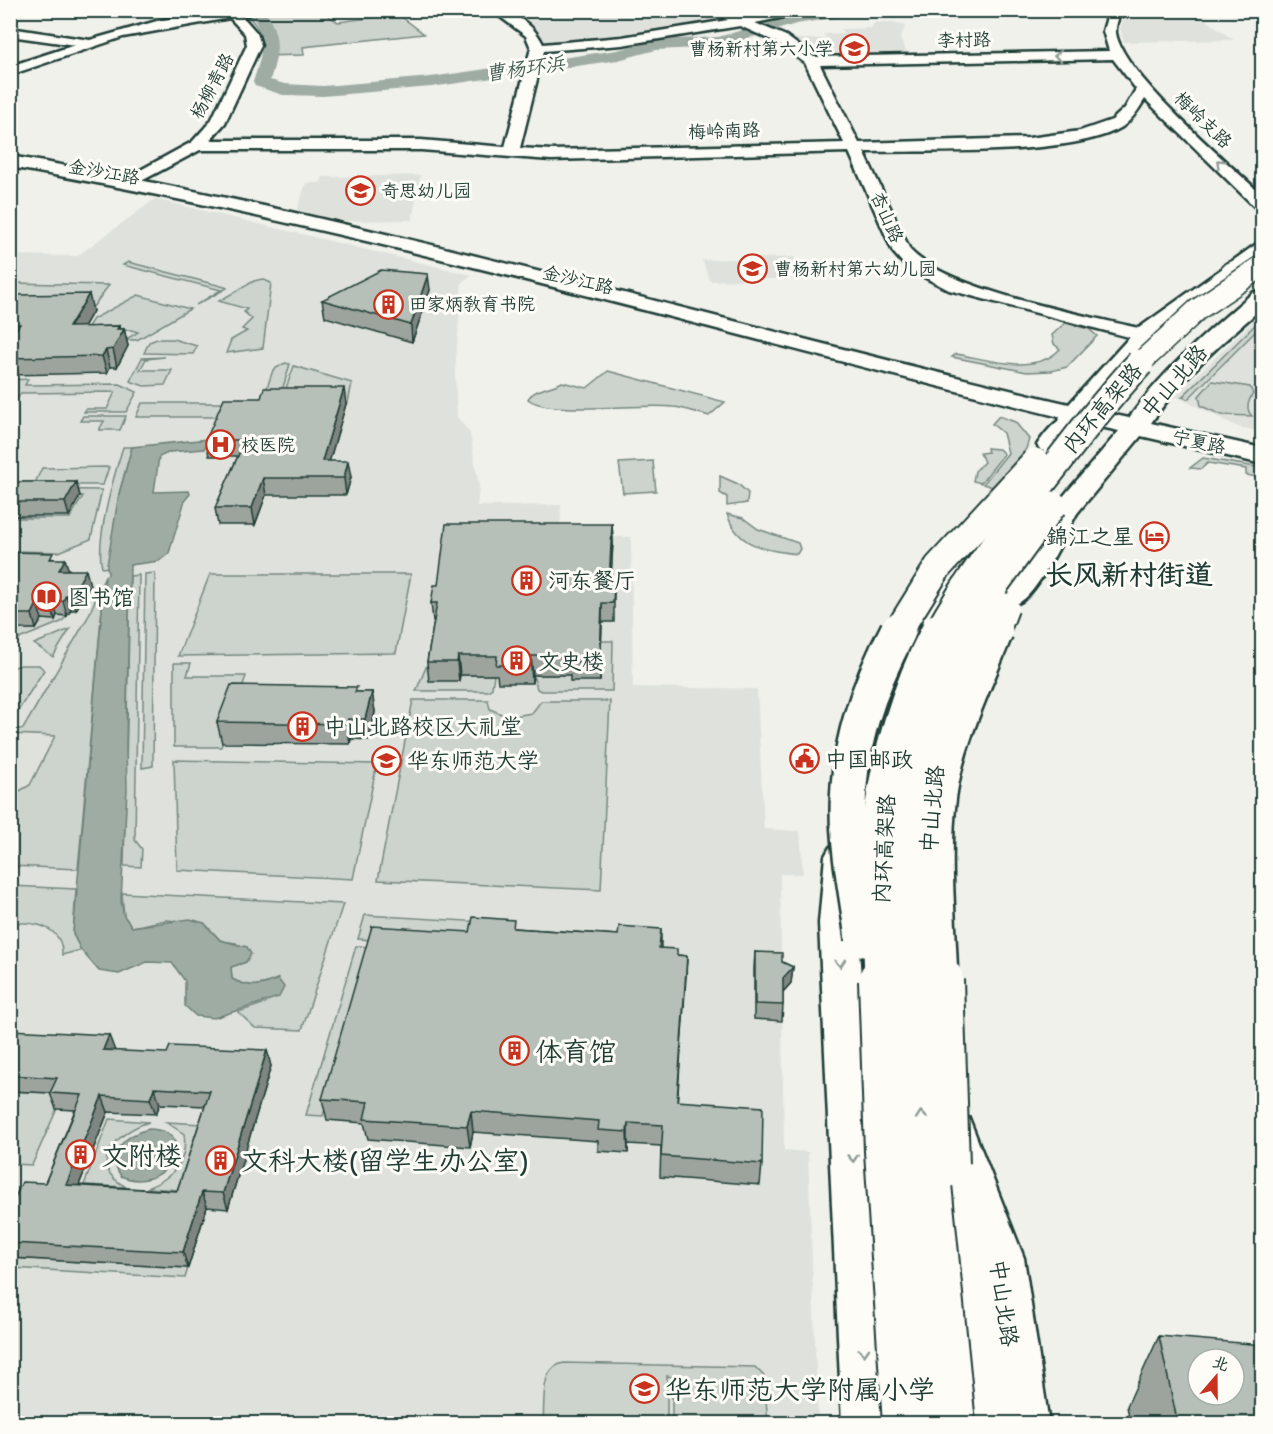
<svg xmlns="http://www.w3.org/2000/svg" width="1273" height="1434" viewBox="0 0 1273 1434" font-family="Itim,'LXGW WenKai TC',sans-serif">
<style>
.built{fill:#dfe2dc}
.green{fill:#cdd3cd;stroke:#768880;stroke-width:1.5}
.water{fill:#9faca4;stroke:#6c8077;stroke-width:1.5}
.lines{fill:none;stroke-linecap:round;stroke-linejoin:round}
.river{fill:#9faca4;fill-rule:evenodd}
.minor-casing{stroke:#1f3d34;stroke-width:5}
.major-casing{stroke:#1f3d34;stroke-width:5}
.highway-casing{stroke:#1f3d34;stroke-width:5}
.minor{fill:#fdfcf7;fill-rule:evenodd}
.major{fill:#fdfcf7;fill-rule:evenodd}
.highway{fill:#fdfcf7;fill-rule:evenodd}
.highway-bridge-far3-casing{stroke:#1f3d34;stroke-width:24;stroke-linecap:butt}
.highway-bridge-far2-casing{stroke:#1f3d34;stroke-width:31;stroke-linecap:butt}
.highway-bridge-far1-casing{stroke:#1f3d34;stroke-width:40;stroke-linecap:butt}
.highway-bridge-casing{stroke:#1f3d34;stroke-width:50;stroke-linecap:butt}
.highway-bridge-far3{stroke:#fdfcf7;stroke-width:21}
.highway-bridge-far2{stroke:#fdfcf7;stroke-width:27}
.highway-bridge-far1{stroke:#fdfcf7;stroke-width:35}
.highway-bridge{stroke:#fdfcf7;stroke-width:46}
.wall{fill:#9da49e;stroke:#1f3d34;stroke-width:1.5;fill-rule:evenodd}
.shaded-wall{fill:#7f8681;stroke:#1f3d34;stroke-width:1.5}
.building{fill:#b6bfb8;stroke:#1f3d34;stroke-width:1.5;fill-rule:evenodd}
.oneway{stroke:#8e9c96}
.labels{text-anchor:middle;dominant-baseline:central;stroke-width:6;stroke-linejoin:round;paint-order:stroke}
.far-street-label{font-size:18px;fill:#1f3d34;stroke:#fdfcf7}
.far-poi-label{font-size:18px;fill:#1f3d34;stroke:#fdfcf7;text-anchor:start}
.far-water-label{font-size:20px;font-style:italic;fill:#455e56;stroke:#fdfcf7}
.street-label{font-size:22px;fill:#1f3d34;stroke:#fdfcf7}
.poi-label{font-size:22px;fill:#1f3d34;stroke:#fdfcf7;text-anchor:start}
.near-poi-label{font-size:27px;fill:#1f3d34;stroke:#fdfcf7;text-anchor:start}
.district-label{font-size:28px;font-weight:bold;fill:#1f3d34;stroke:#fdfcf7}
</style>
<rect width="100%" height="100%" fill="#f0f1eb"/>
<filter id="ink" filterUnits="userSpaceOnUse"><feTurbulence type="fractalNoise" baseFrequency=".0167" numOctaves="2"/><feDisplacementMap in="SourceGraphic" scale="12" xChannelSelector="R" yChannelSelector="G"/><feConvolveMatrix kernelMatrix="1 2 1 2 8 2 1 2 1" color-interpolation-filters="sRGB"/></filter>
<g filter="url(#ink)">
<g class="built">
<path d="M216,10L220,14L183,19L119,11Z"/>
<path d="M709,10L727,20L619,39L555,44L544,42L529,24L507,11Z"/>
<path d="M1127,11V10L1255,11L1195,12L1234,40L1124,42L1120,28Z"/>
<path d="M875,22L906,24L900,39L910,58L820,59L789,39H826L824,34L843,33L841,29L871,28Z"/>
<path d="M421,175L412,220L343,221L297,210L306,183H320L323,177Z"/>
<path d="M155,199L472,275L462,282L455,372L457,417L470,433L479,487L477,506L561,505L560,537H631L633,687L757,689L764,829L800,831L803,874H780L784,1150L808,1152L818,1423L11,1424V255L77,256Z"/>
<path d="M794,257L805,278L710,281L702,260Z"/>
<path d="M1262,312V432L1238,427L1175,396Z"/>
</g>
<g class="green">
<path d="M285,10L321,11L338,22L398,14L424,34L303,47L304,55L262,56C265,37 260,29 247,15Z"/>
<path d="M128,262L225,287L227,288L196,305L221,290L123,265Z"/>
<path d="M262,279L271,283L263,348L226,353L231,340L247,331L242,329L252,319L244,312L247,309L219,301L254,281Z"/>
<path d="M11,283L109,285L93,307L11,305Z"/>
<path d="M138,295L190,309L137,340H125L138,332L131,330L85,331L93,319Z"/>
<path d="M1262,318V325L1188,399L1182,397Z"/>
<path d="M1065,323L1089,329L1097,336L1067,367L1051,371L1027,372L952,357L956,354C988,359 1035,376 1060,349L1054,344L1052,335Z"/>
<path d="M157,339H173L197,346L193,354L144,353L149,342Z"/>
<path d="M165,357L146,359L140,370H172L165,385L144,386L130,381L142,358Z"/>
<path d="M285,363L290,364L282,391H285L294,366L352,383L348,403H267L263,399L273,370Z"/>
<path d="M608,371L725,402L709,416C697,413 685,408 673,407C642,403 548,416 528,399C533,389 552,388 562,382L587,388Z"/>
<path d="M28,379L25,385L120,384L137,392L126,412H84L86,409H107L115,392L21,393L11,408V380Z"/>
<path d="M1212,381L1250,387L1253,394C1248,401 1245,409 1252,416L1222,415L1201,406L1199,396Z"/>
<path d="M142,403H244L222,417H136Z"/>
<path d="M83,416H126L120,430H99L104,421H80Z"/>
<path d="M999,416L1015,422L1029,439L1026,449L996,488L983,484L1008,453L1003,433L992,424Z"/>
<path d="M123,447H132L119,494L108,567L102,568C95,541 114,475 123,447Z"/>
<path d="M987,448L999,449L1004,454L981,483L973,481L975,471L984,462L980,453L988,452Z"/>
<path d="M1203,458L1262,468V478L1246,475V469L1208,463L1201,469L1190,468Z"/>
<path d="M653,461L656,491L623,493L619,463Z"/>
<path d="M109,467L103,485H34L42,468Z"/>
<path d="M720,476L738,484L748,493L747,503L727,506V497L720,493Z"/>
<path d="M11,489L102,490L91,539L59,552L11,551V518H70L83,496L11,495Z"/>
<path d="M727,514L743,518L758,529L798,543L800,549L797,554C765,550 738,547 727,514Z"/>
<path d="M155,573L153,766L142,768L145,574Z"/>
<path d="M210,574H411L396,653L178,656Z"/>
<path d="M139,575L135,840L142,849L141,867L124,866L130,576Z"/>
<path d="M105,576L78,869L11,866V796L30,785L55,736L11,734V729H23L88,617Z"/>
<path d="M57,615L67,616L61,622L19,639H12L18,629H36L42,619L55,620Z"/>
<path d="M70,629L53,657L34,644Z"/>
<path d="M518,641H613L612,691H541L537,689L533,675H570L600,681L601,646H435L460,675H494L492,688L488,691H416L435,646Z"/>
<path d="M174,663H191L187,676H246L221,747H174Z"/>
<path d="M21,665H39L44,670L11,722V668Z"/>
<path d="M413,700H488L490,709L508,717L532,713L541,701H610L601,890L378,880Z"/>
<path d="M174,760L377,764L353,879L177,870Z"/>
<path d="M11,886L76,889L73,934L81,950L62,955C63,925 33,922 11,923Z"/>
<path d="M122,893L343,904L302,1030L255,1028L238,1012L266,1003L277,979C260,987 249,988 232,979L231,967L246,962L236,943L221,941L204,923L166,920L132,927L124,916Z"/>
<path d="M365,915L485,922L463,936L404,942L358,939Z"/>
<path d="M356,946L371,947L323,1116L306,1115Z"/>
<path d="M10,1091L55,1093L60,1102L32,1165L11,1164Z"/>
<path d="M109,1119L149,1122C118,1131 84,1165 126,1187L84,1185Z"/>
<path d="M166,1122L203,1124L182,1190L147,1188C172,1178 188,1163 184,1134Z"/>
<path d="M10,1258L188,1268L185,1278L11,1268Z"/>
<path d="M564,1363L755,1367L764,1376L768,1423H672V1377L667,1376V1423H543C545,1403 539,1367 564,1363Z"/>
</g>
<g class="water">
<path d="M209,439L204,449L170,452L159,457L154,492L189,491L190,494L185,500L169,553L159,561L130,565L126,746L127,789L121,901L124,916L132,927L190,919L204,923L220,940L247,947L251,954L246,962L231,967L232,979C249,988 260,987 278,979L284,987L279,997L214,1018L196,1016L185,1006V981L172,963L147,962L119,974L99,971L81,950L73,934L105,576L108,574L107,565L119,494L132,447Z"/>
<path d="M149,1129C204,1131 166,1196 121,1176C104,1152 127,1134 149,1129Z"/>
</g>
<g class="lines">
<path class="river" d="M252,10H264C281,35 279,52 270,80L285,84L323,86L431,77L617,50L655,40L718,37L794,15L828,10H868L861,14L796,24L719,47L656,50L618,60L431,87L323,96L283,95L255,86L253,82C262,55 267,38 251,13Z"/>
<defs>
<path id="minor" d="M223,10H266L242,16L257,33L261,45L225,123L210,140H421L505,147L531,48L526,36L491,10C512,10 534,24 543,44L622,37L728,20L709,10H726L743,18L787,10H819L755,23L786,36L814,57L1109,51L1103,31L1109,10H1121C1119,17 1115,26 1116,33C1122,74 1229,163 1262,195V209L1256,208L1145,99C1139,109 1132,120 1122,127C1073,157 925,150 864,152L910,250C949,292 1092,316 1151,331L1154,335L1151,339L1144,341L949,290L907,268L893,252L849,152L551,160L421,150H200L130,187L122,182L124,179L192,142L211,121L247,45L245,34L230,18L123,37L10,75V66L75,45L10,36V28L90,40L157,21ZM740,26L776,42L805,63L844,143L551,150L520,148L544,51L622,45ZM1113,59L1136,89L1125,108L1112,120L1080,131L1029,138L859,143L820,65Z"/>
<g id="major">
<path d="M10,156C368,217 716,322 1069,404L1136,330L1255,245L1262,243V258L1152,340L1091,410L1129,418C1164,369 1208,331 1254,292L1262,291V308C1221,343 1181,378 1151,423L1262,448V464L1141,436L1050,546L1040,548L1030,546L1026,540L1119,431L1083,423L1064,461L1055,463L1046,461L1042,455L1060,417C712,331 365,229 10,167Z"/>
<path d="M1007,506L1017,508L1021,514L955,590L914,676L916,678L898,728L889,781L884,789L872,793L860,789L855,781L864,728L870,714L852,712L848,705L890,663L931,581L997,508Z"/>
<path d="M843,843L856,847L861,856L857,923L894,1424H842L819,923L825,856L830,847Z"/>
<path d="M953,1112L969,1118L1024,1258L1049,1424H963L937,1190L945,1175C937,1153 926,1140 937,1118Z"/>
</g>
<g id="highway">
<path d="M1262,247V261L1240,272H1226L1222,268L1226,264Z"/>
<path d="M1071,414L1080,417L1084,422C1073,437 1061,455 1041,450L1037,445C1045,433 1057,418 1071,414Z"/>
<path d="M1063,505L1073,507L1077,513C1067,532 1037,596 1018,603C1011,606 1006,604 999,602L995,596L1027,556L1053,507Z"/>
</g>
</defs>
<use href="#minor" class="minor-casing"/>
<use href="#major" class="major-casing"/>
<use href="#highway" class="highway-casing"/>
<use href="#minor" class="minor"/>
<use href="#major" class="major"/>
<use href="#highway" class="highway"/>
<defs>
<path id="highway-bridge-far3" d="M1138,365L1197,310L1262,266"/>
<g id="highway-bridge-far2">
<path d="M897,633L938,567L1035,462"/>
<path d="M938,633C966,582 1000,537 1035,492C1069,448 1102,404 1140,363"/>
<path d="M969,633L996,583L1053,505"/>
<path d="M995,633L1005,607"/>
</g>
<g id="highway-bridge-far1">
<path d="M863,939C858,897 848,853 848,811C848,745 868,688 898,631"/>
<path d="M882,981C881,929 876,876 881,824C887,760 909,689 939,631"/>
<path d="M912,981C909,920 905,858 914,797C923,739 944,684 970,631"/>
<path d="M940,981C938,920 931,855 939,794C947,738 974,684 995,631"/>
</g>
<g id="highway-bridge">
<path d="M882,980L888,1151L906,1424"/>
<path d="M912,980L925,1155L952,1424"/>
<path d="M940,980L946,1164"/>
</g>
</defs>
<use href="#highway-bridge-far3" class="highway-bridge-far3-casing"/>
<use href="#highway-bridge-far2" class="highway-bridge-far2-casing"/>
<use href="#highway-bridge-far1" class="highway-bridge-far1-casing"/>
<use href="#highway-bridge" class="highway-bridge-casing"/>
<use href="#highway-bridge-far3" class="highway-bridge-far3"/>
<use href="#highway-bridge-far2" class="highway-bridge-far2"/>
<use href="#highway-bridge-far1" class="highway-bridge-far1"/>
<use href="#highway-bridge" class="highway-bridge"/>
</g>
<g class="wall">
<path d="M430,290L412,342L325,317L322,300Z"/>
<path d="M10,302L93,311L84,327L119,326L120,329H124L128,346L117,367H110L107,373L10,375Z"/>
<path d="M346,404L329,461L351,477L346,495H266L255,525H218L215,508L238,456H209L206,440Z"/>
<path d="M10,482H76L80,496L69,516H10Z"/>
<path d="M612,524L613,541L610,586H614V622H602L600,681H570V675H533L532,683H498L497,675H460L459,681H429L427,662L434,621H433L431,603L438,585Z"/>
<path d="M10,552L55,559L90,585L76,610H71L67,616L57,615L55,620L42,619L36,629H18L12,639H10Z"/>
<path d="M357,692H372L375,712L369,740L351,739L350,744L222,743L217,722Z"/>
<path d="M515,928L618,935L661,929V948L677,955L687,956L677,1102L762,1164L760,1185L660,1177L661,1146L628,1144V1153L598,1151V1141L473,1132L470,1147L368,1139L364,1123L327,1120L322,1099L470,932Z"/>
<path d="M755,952L782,962L793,967L791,983L783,992V1005L782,1021L754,1019V968Z"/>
<path d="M10,1030L115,1051L271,1066L228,1209L207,1207L188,1268L10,1258V1209L45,1183L75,1110L56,1109L50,1093L10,1091ZM160,1104L205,1106L177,1191L79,1185L108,1112L156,1114Z"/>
<path d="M1159,1336L1263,1424H1130L1127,1406Z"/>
</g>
<g class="shaded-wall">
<path d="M428,274L430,290L412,342L411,325Z"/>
<path d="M89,294L93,311L74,344L69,327Z"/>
<path d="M119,326L121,335L124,329L128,346L117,367L113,349L117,329Z"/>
<path d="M106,350L110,367L107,373L102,356Z"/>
<path d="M344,388L346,404L325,477L322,461Z"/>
<path d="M348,461L351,477L346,495L344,478Z"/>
<path d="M263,478L266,495L255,525L252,508Z"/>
<path d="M76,482L80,496L69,516L65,502Z"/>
<path d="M612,524L613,541L610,604L609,586Z"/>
<path d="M65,559L70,574L59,570Z"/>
<path d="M86,570L90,585L76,610L72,595Z"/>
<path d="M66,595L71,610L67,616L63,601Z"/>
<path d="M53,600L57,615L55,620L50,605Z"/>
<path d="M602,603V622L600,681V662Z"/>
<path d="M37,604L42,619L36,629L32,614Z"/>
<path d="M13,614L18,629L12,639L10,635V617Z"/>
<path d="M458,656L460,675L459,681L457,662Z"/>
<path d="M531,656L533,675L532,683L531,665Z"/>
<path d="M372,692L375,712L369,740L365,719Z"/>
<path d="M348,719L351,739L350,744L347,724Z"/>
<path d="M687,956L686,977L676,1122L677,1101Z"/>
<path d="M793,967L791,983L781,994L783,978Z"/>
<path d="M109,1035L115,1051L103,1050Z"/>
<path d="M267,1050L271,1066L228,1209L223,1193Z"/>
<path d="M154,1088L160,1104L156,1114L150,1099Z"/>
<path d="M102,1096L108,1112L73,1200L66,1185Z"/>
<path d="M471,1111L473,1132L470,1147L467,1126Z"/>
<path d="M628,1123V1153L627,1132Z"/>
<path d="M202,1192L207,1207L188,1268L183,1252Z"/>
</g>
<g class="building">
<path d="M381,270L428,274L411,325L322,300Z"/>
<path d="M89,294L69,327L119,326L117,329H124L113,349L106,350L102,356L10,358V338L20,324H10V302L16,295Z"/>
<path d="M264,388H344L322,461H348L344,478H263L252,508H215L245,440H206L224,398H261Z"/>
<path d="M10,482H76L65,502H10Z"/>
<path d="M446,524H612L609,586H614L613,603H602L600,662H569L570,656H531V665H496L497,656H458L457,662H427L437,603H431L434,585H438Z"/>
<path d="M10,552L53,553L50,559H65L59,570H86L72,595H66L63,601L53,600L50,605L37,604L32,614H13L10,617Z"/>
<path d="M231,685L357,687L355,692H372L365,719H348L347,724L217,722Z"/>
<path d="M473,917L514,920L513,928L618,935L619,926L661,929L659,948L677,949V955L687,956L677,1101L763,1107L762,1164L661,1156L663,1125L628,1123L627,1132L598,1130L599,1121L471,1111L467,1126L364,1119L368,1102L322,1099L372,926L470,932Z"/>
<path d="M755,952L782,953V962L793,967L783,978V1005L755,1004Z"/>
<path d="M10,1030L109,1035L103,1050L167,1053L170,1046L267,1050L223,1193L202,1192L183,1252L10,1243V1209L22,1182L45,1183L82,1095L50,1093L57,1078L10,1075ZM154,1088L210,1091L177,1191L66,1185L102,1096L150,1099Z"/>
<path d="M1159,1336L1263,1345V1424H1180L1176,1415ZM1198,1359H1234V1395H1198Z"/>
</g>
<defs><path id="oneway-chevron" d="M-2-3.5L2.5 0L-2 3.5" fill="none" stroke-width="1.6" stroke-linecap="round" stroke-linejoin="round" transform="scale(1.5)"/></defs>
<g class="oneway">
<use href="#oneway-chevron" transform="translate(1058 56) rotate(179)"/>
<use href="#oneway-chevron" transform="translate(1220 163) rotate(-136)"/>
<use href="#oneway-chevron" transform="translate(840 963) rotate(86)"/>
<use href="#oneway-chevron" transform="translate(921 1115) rotate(-96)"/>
<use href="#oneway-chevron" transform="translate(853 1158) rotate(86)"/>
<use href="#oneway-chevron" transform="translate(864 1352) rotate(87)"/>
</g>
</g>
<defs>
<symbol id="school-ring" viewBox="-11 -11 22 22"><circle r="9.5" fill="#fdfcf7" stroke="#c8321e" stroke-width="1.5"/><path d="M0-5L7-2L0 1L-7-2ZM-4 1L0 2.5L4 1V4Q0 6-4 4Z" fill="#c8321e"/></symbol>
<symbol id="building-ring" viewBox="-11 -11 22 22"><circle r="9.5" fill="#fdfcf7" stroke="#c8321e" stroke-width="1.5"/><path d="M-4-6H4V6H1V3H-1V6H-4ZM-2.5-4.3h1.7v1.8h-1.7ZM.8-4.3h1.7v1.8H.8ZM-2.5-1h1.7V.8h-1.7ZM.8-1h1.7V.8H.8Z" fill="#c8321e"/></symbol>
<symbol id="hospital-ring" viewBox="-11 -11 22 22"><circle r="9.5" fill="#fdfcf7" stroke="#c8321e" stroke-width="1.5"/><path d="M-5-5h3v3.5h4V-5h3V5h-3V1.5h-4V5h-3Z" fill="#c8321e"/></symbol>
<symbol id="hotel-ring" viewBox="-11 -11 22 22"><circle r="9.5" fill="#fdfcf7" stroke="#c8321e" stroke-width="1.5"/><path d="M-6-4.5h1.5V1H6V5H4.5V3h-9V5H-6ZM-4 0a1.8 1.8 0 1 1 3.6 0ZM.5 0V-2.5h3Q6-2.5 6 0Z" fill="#c8321e"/></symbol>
<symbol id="library-ring" viewBox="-11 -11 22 22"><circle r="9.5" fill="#fdfcf7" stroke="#c8321e" stroke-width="1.5"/><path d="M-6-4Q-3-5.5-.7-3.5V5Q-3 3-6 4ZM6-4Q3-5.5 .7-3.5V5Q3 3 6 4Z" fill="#c8321e"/></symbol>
<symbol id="civic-ring" viewBox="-11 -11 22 22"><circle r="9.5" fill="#fdfcf7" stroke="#c8321e" stroke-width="1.5"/><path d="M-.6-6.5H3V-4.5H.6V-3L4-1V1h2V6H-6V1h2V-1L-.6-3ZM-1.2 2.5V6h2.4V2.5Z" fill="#c8321e"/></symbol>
<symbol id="university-ring" viewBox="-11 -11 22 22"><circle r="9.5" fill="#fdfcf7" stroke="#c8321e" stroke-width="1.5"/><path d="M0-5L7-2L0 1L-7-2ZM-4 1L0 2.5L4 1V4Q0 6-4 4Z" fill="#c8321e"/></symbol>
</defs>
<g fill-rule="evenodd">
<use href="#school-ring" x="838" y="32" width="33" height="33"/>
<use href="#school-ring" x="344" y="174" width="33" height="33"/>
<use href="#school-ring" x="736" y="252" width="33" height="33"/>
<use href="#building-ring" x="372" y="288" width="33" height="33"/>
<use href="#hospital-ring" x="204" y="428" width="33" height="33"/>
<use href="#hotel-ring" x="1138" y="520" width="33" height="33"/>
<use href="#building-ring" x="510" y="564" width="33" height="33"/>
<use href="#library-ring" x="30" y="580" width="33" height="33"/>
<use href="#building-ring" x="500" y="644" width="33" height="33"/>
<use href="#building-ring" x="286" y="710" width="33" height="33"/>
<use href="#civic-ring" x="788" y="742" width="33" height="33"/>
<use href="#university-ring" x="370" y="744" width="33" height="33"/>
<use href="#building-ring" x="498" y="1034" width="33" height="33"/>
<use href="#building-ring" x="64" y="1138" width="33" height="33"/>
<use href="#building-ring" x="204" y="1144" width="33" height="33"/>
<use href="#school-ring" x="628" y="1372" width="33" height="33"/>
</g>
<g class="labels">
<g class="far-street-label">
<text transform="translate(964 40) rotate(-1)">李村路</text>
<text transform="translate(212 86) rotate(-62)">杨柳青路</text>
<text transform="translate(1203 120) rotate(44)">梅岭支路</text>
<text transform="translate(724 131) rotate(-2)">梅岭南路</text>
<text transform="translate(104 172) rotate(10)">金沙江路</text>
<text transform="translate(887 217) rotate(66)">杏山路</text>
<text transform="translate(578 280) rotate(13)">金沙江路</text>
<text transform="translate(1199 442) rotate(12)">宁夏路</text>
</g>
<g class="far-poi-label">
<text x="833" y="49" text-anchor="end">曹杨新村第六小学</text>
<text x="381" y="191">奇思幼儿园</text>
<text x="774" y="269">曹杨新村第六幼儿园</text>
<text x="409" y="304">田家炳教育书院</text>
<text x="241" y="445">校医院</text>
</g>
<g class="far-water-label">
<text transform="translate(525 68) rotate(-8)">曹杨环浜</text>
</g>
<g class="street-label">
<text transform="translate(1174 381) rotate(-49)">中山北路</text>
<text transform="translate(1102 408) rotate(-50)">内环高架路</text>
<text transform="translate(932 809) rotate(-85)">中山北路</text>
<text transform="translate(884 849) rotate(-87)">内环高架路</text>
<text transform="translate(1004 1303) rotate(82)">中山北路</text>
</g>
<g class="poi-label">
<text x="1134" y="536" text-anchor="end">錦江之星</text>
<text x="548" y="580">河东餐厅</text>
<text x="68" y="597">图书馆</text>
<text x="538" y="661">文史楼</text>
<text x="324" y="726">中山北路校区大礼堂</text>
<text x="825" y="759">中国邮政</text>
<text x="407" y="760">华东师范大学</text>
</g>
<g class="near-poi-label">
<text x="535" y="1051">体育馆</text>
<text x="101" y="1155">文附楼</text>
<text x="241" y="1160">文科大楼(留学生办公室)</text>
<text x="665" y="1389">华东师范大学附属小学</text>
</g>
<g class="district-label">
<text x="1129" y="574">长风新村街道</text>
</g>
</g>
<rect width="1273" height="1434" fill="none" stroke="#fdfcf7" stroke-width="36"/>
<rect x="18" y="18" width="1237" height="1398" fill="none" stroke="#1f3d34" stroke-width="2" filter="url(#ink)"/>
<g transform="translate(1216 1377) rotate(20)"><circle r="28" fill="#fdfcf7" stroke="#a4b0a9" stroke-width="1.5"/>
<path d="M0-4.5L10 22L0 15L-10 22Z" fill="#c8321e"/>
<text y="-9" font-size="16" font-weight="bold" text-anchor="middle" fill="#1f3d34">北</text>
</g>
</svg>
